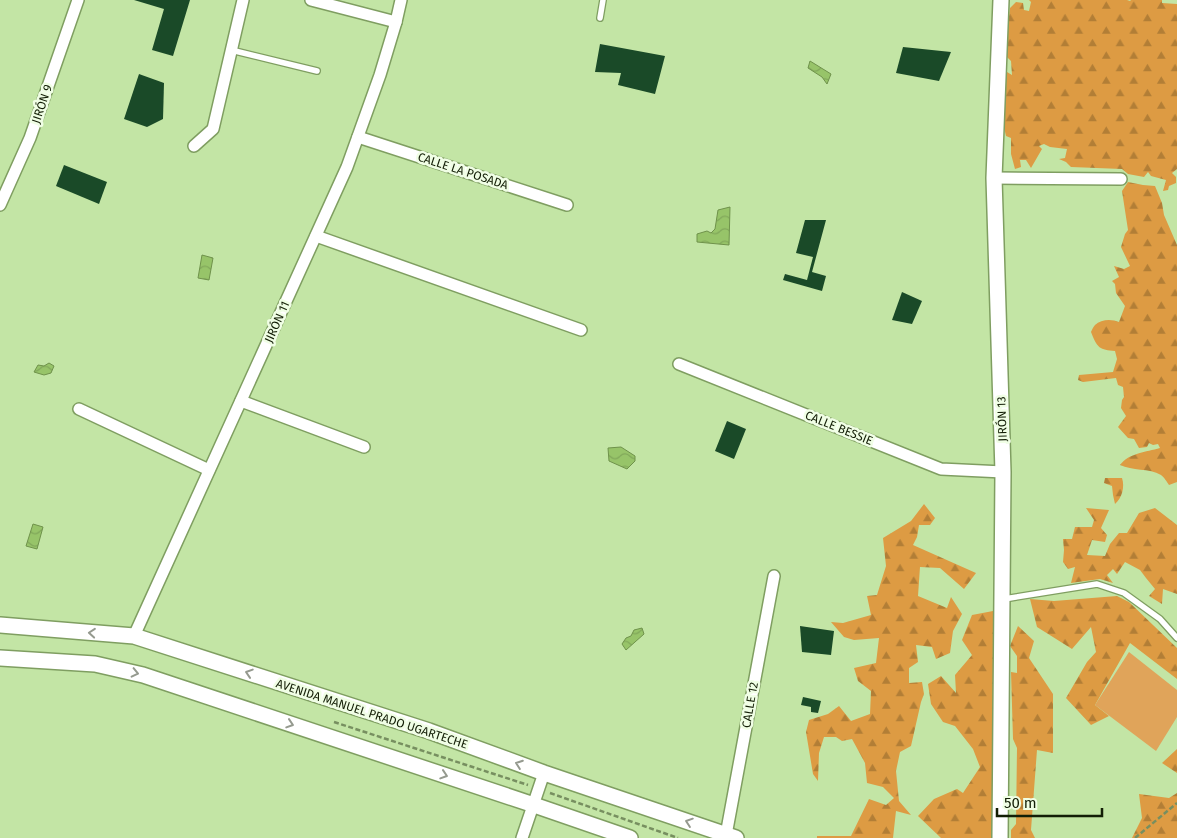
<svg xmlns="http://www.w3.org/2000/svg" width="1177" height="838" viewBox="0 0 1177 838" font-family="'Fira Sans',sans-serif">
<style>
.forest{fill:url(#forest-firs)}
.pitch{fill:#e0a45a}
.water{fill:url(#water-waves);stroke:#6f924b}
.building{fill:#1a4a28}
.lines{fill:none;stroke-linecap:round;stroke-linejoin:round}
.service-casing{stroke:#7f9e61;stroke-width:8}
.minor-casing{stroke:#7f9e61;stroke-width:14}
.tertiary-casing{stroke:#7f9e61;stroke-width:18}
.path{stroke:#778f60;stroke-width:2.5;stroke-dasharray:5 2.5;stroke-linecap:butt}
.service{stroke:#fff;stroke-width:5.5}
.minor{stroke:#fff;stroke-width:11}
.tertiary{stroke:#fff;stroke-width:15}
.oneway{stroke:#959a8f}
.labels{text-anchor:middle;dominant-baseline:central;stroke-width:5;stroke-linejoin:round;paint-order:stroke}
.street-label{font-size:12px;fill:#131e06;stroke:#f0fee5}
</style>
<defs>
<pattern id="forest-firs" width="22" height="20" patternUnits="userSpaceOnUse" patternTransform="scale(1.25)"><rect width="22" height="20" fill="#dd9b43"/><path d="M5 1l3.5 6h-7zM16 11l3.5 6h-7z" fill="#b27e36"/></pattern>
<pattern id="water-waves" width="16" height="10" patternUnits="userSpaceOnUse" patternTransform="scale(1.25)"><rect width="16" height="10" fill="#97c469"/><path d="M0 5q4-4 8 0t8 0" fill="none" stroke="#81a85a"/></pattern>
</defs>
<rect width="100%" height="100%" fill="#c3e5a5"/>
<g class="forest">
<path d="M1029,0H1127L1130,1L1131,0H1162V3L1177,4V169L1172,173L1176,177V183L1169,186L1168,190L1163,191L1166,180L1151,176L1148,172L1144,177L1128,174L1122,169L1071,167L1066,162L1059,159L1065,158L1067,149L1050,147L1044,144L1039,146L1042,149L1031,168L1026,160H1020L1021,167L1015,169L1011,154V138L1006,136L1001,114L1002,76L1007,72L1012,75L1011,61L1005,55L1003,45L1007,39L1003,28L1008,25L1010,8L1016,2L1023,3L1024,10L1029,11L1031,2Z"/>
<path d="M1128,182L1143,185L1155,186L1162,203L1164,215L1177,245V482L1169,485C1167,482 1164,477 1161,475C1149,468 1132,471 1120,465C1129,453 1146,452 1160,448L1158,444L1153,445L1149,443L1147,447L1139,448L1134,439L1128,438L1118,427L1126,416L1121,408L1122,400L1124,397L1123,387L1118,385L1116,378L1083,382L1078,380L1079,375L1113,372L1117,359L1115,351C1100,350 1097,348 1091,332C1092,330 1093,327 1095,325C1101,319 1112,319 1119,322L1125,306L1116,293L1115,284L1112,281L1119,277L1114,266L1124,269L1130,266L1121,247L1125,234L1128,230L1122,191Z"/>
<path d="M1105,478H1122C1125,487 1122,498 1115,504L1113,495L1112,486L1104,483Z"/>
<path d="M924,504L935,518L930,525H919L917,537L913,545L976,573L964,589L940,568L920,567L918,596L947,608L951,597L962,614L953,631L950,653L936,659L932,647L916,645L918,662L909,668V683L922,682L924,694L921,702L911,746L900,752L896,771L899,801L911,815L896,811L893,838H817V836H851L869,799L886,805L894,798L883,787L867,783L865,763L852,739L842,741L836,737H824L819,753L818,781L813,774L806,732L809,720L828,714L839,706L851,721L870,714L871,691L858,681L854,668L876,663L879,638L854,640L844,637L831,622L843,623L871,615L867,596L877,595L886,566L883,538L911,521Z"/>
<path d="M1086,508L1109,510L1101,528L1107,535L1105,542L1092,540L1087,555L1105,556L1110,544L1119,533H1127L1139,513L1155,508L1177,525V594L1163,589L1162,604L1149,596L1155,589L1146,578L1140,570L1125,562L1117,574L1113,569L1107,575L1113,583L1100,579L1071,583L1075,567L1068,569L1063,562L1064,550L1063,539H1072L1075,527H1092L1094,520Z"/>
<path d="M1117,596L1129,602L1177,648V679L1130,643L1095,705L1109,716L1091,725L1066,698L1087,662L1096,652L1091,627L1072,649L1037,627L1030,599L1054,601Z"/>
<path d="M993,611L995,808L994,838H941L918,816L934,799L957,789L963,793L980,767L973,749L955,726L943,722L931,704L928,684L941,676L956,693L955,675L972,655L962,640L972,615Z"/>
<path d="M1018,626L1034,641L1029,658L1053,694V753L1037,750L1031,830L1035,838H1011V830L1016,824L1017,748L1013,739L1011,672L1017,673V656L1010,646Z"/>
<path d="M1177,749V773L1162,763Z"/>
<path d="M1177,793V838H1132L1142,818L1139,794L1169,798Z"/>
</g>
<path class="pitch" d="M1129,652L1177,690V717L1156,751L1095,705Z"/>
<g class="water">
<path d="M810,61L831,74L827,84L822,77L808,68Z"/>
<path d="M730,207L729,245L697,242V234L707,231L711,233L715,229L718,210Z"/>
<path d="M202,255L213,258L209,280L198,278Z"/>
<path d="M49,363L54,366L51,373L44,375L34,372L38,365L44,366Z"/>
<path d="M621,447L635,456V461L627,469L609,461L608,448Z"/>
<path d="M33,524L43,527L37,549L26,546Z"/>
<path d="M642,628L644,634L626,650L622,644L626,638L631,636L634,630Z"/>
</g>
<g class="building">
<path d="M134,0H190L173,56L152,50L164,9Z"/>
<path d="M600,44L665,56L655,94L618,85L621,73L595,72Z"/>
<path d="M903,47L951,52L939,81L896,73Z"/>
<path d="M139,74L164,83L163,119L147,127L124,119Z"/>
<path d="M64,165L107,182L99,204L56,186Z"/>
<path d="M805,220H826L812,272L826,276L822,291L783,280L785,274L807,280L813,257L796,253Z"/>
<path d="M902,292L922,301L912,324L892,320Z"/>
<path d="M727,421L746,429L734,459L715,451Z"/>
<path d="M800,626L834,631L831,655L802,652Z"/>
<path d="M803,697L821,701L818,713L811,712V707L801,705Z"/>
</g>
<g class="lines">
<defs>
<g id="service">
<path d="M600,18L603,0"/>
<path d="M231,50L317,71"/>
<path d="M1004,599L1097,584L1124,593L1160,619L1177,638"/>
</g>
<g id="minor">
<path d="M311,0L396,22"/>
<path d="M358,137L567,205"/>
<path d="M194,146L213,129L243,0"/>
<path d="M994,178L1121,179"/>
<path d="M0,205L30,138L78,0"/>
<path d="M316,236L581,330"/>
<path d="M679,364L941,469L1003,472"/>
<path d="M241,401L364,447"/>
<path d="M79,409L209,470"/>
<path d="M134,636L347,167L380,75L396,22L401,0"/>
<path d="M726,835L774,576"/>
<path d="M522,838L544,773"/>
</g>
<g id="tertiary">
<path d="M0,625L134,636L429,731L544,773L736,838"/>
<path d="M0,658L95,664L143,675L534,805L630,838"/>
<path d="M1000,838L1003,472L994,178L1001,0"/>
</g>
</defs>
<use href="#service" class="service-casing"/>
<use href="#minor" class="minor-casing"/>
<use href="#tertiary" class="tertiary-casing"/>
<g class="path">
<path d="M334,722L528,785"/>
<path d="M550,793L678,838"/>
<path d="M1135,838L1177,803"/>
</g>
<use href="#service" class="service"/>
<use href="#minor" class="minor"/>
<use href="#tertiary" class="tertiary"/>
</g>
<defs><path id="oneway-chevron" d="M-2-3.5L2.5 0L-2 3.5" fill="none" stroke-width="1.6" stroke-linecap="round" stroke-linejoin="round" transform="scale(1.25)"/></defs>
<g class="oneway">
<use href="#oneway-chevron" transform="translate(92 633) rotate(-175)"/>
<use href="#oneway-chevron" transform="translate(135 673) rotate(13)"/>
<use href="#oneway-chevron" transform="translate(249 673) rotate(-162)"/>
<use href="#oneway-chevron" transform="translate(290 724) rotate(18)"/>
<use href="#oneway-chevron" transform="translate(519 764) rotate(-160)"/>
<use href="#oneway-chevron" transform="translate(444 775) rotate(18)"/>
<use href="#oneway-chevron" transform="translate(689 822) rotate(-161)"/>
</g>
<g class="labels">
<g class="street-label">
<text transform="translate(42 104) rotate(-71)">JIRÓN 9</text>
<text transform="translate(463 171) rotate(18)">CALLE LA POSADA</text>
<text transform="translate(277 322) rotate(-66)">JIRÓN 11</text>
<text transform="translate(1002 419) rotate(-92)">JIRÓN 13</text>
<text transform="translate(839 428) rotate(22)">CALLE BESSIE</text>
<text transform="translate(750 705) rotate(-80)">CALLE 12</text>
<text transform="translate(372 714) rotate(18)">AVENIDA MANUEL PRADO UGARTECHE</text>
</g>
</g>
<path d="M997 808v8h105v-8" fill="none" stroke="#131e06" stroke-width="2.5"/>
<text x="1004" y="808" font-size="15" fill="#131e06" stroke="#f0fee5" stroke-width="4" paint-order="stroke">50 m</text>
</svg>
